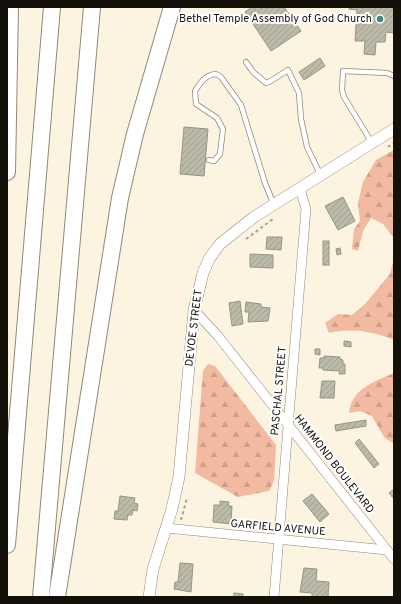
<svg xmlns="http://www.w3.org/2000/svg" width="401" height="604" viewBox="0 0 401 604" font-family="Overpass,sans-serif">
<style>
.forest{fill:url(#forest-firs)}
.building{fill:url(#building-hatch);stroke:#959583}
.lines{fill:none;stroke-linecap:round;stroke-linejoin:round}
.service-casing{stroke:#918979;stroke-width:6}
.minor-casing{stroke:#918979;stroke-width:10}
.tertiary-casing{stroke:#918979;stroke-width:12}
.motorway-casing{stroke:#918979;stroke-width:18}
.path{stroke:#a7a193;stroke-width:2;stroke-dasharray:3 3;stroke-linecap:butt}
.service{stroke:#fff;stroke-width:4.5}
.minor{stroke:#fff;stroke-width:9}
.tertiary{stroke:#fff;stroke-width:11}
.motorway{stroke:#fff;stroke-width:16}
.poi-dot{fill:#418883;stroke:#fff;stroke-width:1.5}
.labels{text-anchor:middle;dominant-baseline:central;stroke-width:4;stroke-linejoin:round;paint-order:stroke}
.poi-label{font-size:11px;fill:#14110b;stroke:#fff;text-anchor:end}
.street-label{font-size:11px;fill:#14110b;stroke:#fff}
</style>
<defs>
<pattern id="forest-firs" width="22" height="20" patternUnits="userSpaceOnUse"><rect width="22" height="20" fill="#f3baa2"/><path d="M5 1l3.5 6h-7zM16 11l3.5 6h-7z" fill="#cf9f8a"/></pattern>
<pattern id="building-hatch" width="6" height="6" patternUnits="userSpaceOnUse"><rect width="6" height="6" fill="#bcbba9"/><path d="M-1 1l2-2M0 6l6-6M5 7l2-2" fill="none" stroke="#a1a090"/></pattern>
</defs>
<rect width="100%" height="100%" fill="#fcf4e1"/>
<g class="forest">
<path d="M394,150V238L383,224L371,218L363,231L358,251L352,249L354,229L360,221L358,203L363,182L376,160Z"/>
<path d="M394,258V340C373,331 352,328 329,333L325,323L338,314L352,315L365,304L390,274Z"/>
<path d="M208,364L215,366L276,445L274,481L269,491L238,497L195,473L203,371Z"/>
<path d="M394,373V444L384,437L372,416L360,411L349,413C352,388 374,382 394,373Z"/>
</g>
<g class="building">
<path d="M252,7H284L301,31L271,51L245,12Z"/>
<path d="M349,7H394V33L386,32L385,42H376L375,55L364,54L365,41H355L357,10L349,9Z"/>
<path d="M320,58L325,66L304,80L299,72Z"/>
<path d="M184,127L208,129L204,176L180,174Z"/>
<path d="M343,197L355,221L338,230L325,206Z"/>
<path d="M267,237H282L281,250L266,249Z"/>
<rect x="323" y="241" width="6" height="24"/>
<path d="M340,248L341,254L337,255L336,249Z"/>
<path d="M250,254L273,255V268L250,267Z"/>
<path d="M240,301L243,324L232,326L229,303Z"/>
<path d="M246,302L261,304V307L270,308L268,321L248,322L249,312H245Z"/>
<path d="M344,341L351,342V347L344,346Z"/>
<path d="M315,349H320V355L315,354Z"/>
<path d="M324,356L340,357V359L343,360V364H345V374H339L340,371L323,370V368H319L320,358H324Z"/>
<path d="M322,381H335L334,398H320Z"/>
<path d="M366,420V426L336,431L335,425Z"/>
<path d="M359,439L379,464L374,468L355,443Z"/>
<path d="M394,489V499L389,493Z"/>
<path d="M312,494L329,514L320,522L303,501Z"/>
<path d="M120,496L135,498L134,503L138,504L137,511L133,510L132,515H128L127,520L114,519L115,511H118Z"/>
<path d="M220,501L229,502L228,506H232L231,524L213,522L214,505H220Z"/>
<path d="M180,563L193,564L191,592L174,589L175,582H178Z"/>
<path d="M304,568L317,569L316,581L329,582L328,597H312V593L300,592Z"/>
<path d="M234,593L243,594V597H234Z"/>
</g>
<g class="lines">
<defs>
<g id="service">
<path d="M246,62L253,72L266,83L269,82L288,70L299,93L301,119L307,147L320,174"/>
<path d="M372,143L344,97L342,90L343,71L387,73L394,76"/>
<path d="M209,160L214,161L220,154L223,129L217,118L196,104L195,91C201,82 205,75 216,74L221,77L241,105L265,183L274,205"/>
</g>
<g id="minor">
<path d="M194,310L218,336L394,559"/>
<path d="M166,528L387,550"/>
<path d="M274,597L306,209L300,189"/>
</g>
<path id="tertiary" d="M149,597L153,569L172,509L179,477L194,310L203,273L209,259L220,244L254,217L394,129"/>
<g id="motorway">
<path d="M7,172L10,7"/>
<path d="M7,545L52,7"/>
<path d="M41,597L92,7"/>
<path d="M57,597L120,198L135,134L172,7"/>
</g>
</defs>
<use href="#service" class="service-casing"/>
<use href="#minor" class="minor-casing"/>
<use href="#tertiary" class="tertiary-casing"/>
<use href="#motorway" class="motorway-casing"/>
<g class="path">
<path d="M388,147L394,143"/>
<path d="M246,239L273,219"/>
<path d="M181,520L187,498"/>
</g>
<use href="#service" class="service"/>
<use href="#minor" class="minor"/>
<use href="#tertiary" class="tertiary"/>
<use href="#motorway" class="motorway"/>
</g>
<circle class="poi-dot" cx="380" cy="19" r="4"/>
<g class="labels">
<g class="poi-label">
<text x="372" y="19">Bethel Temple Assembly of God Church</text>
</g>
<g class="street-label">
<text transform="translate(194 328) rotate(-83)">DEVOE STREET</text>
<text transform="translate(279 391) rotate(-85)">PASCHAL STREET</text>
<text transform="translate(334 464) rotate(52)">HAMMOND BOULEVARD</text>
<text transform="translate(278 528) rotate(5)">GARFIELD AVENUE</text>
</g>
</g>
<rect width="401" height="604" fill="none" stroke="#14110b" stroke-width="16"/>
</svg>
